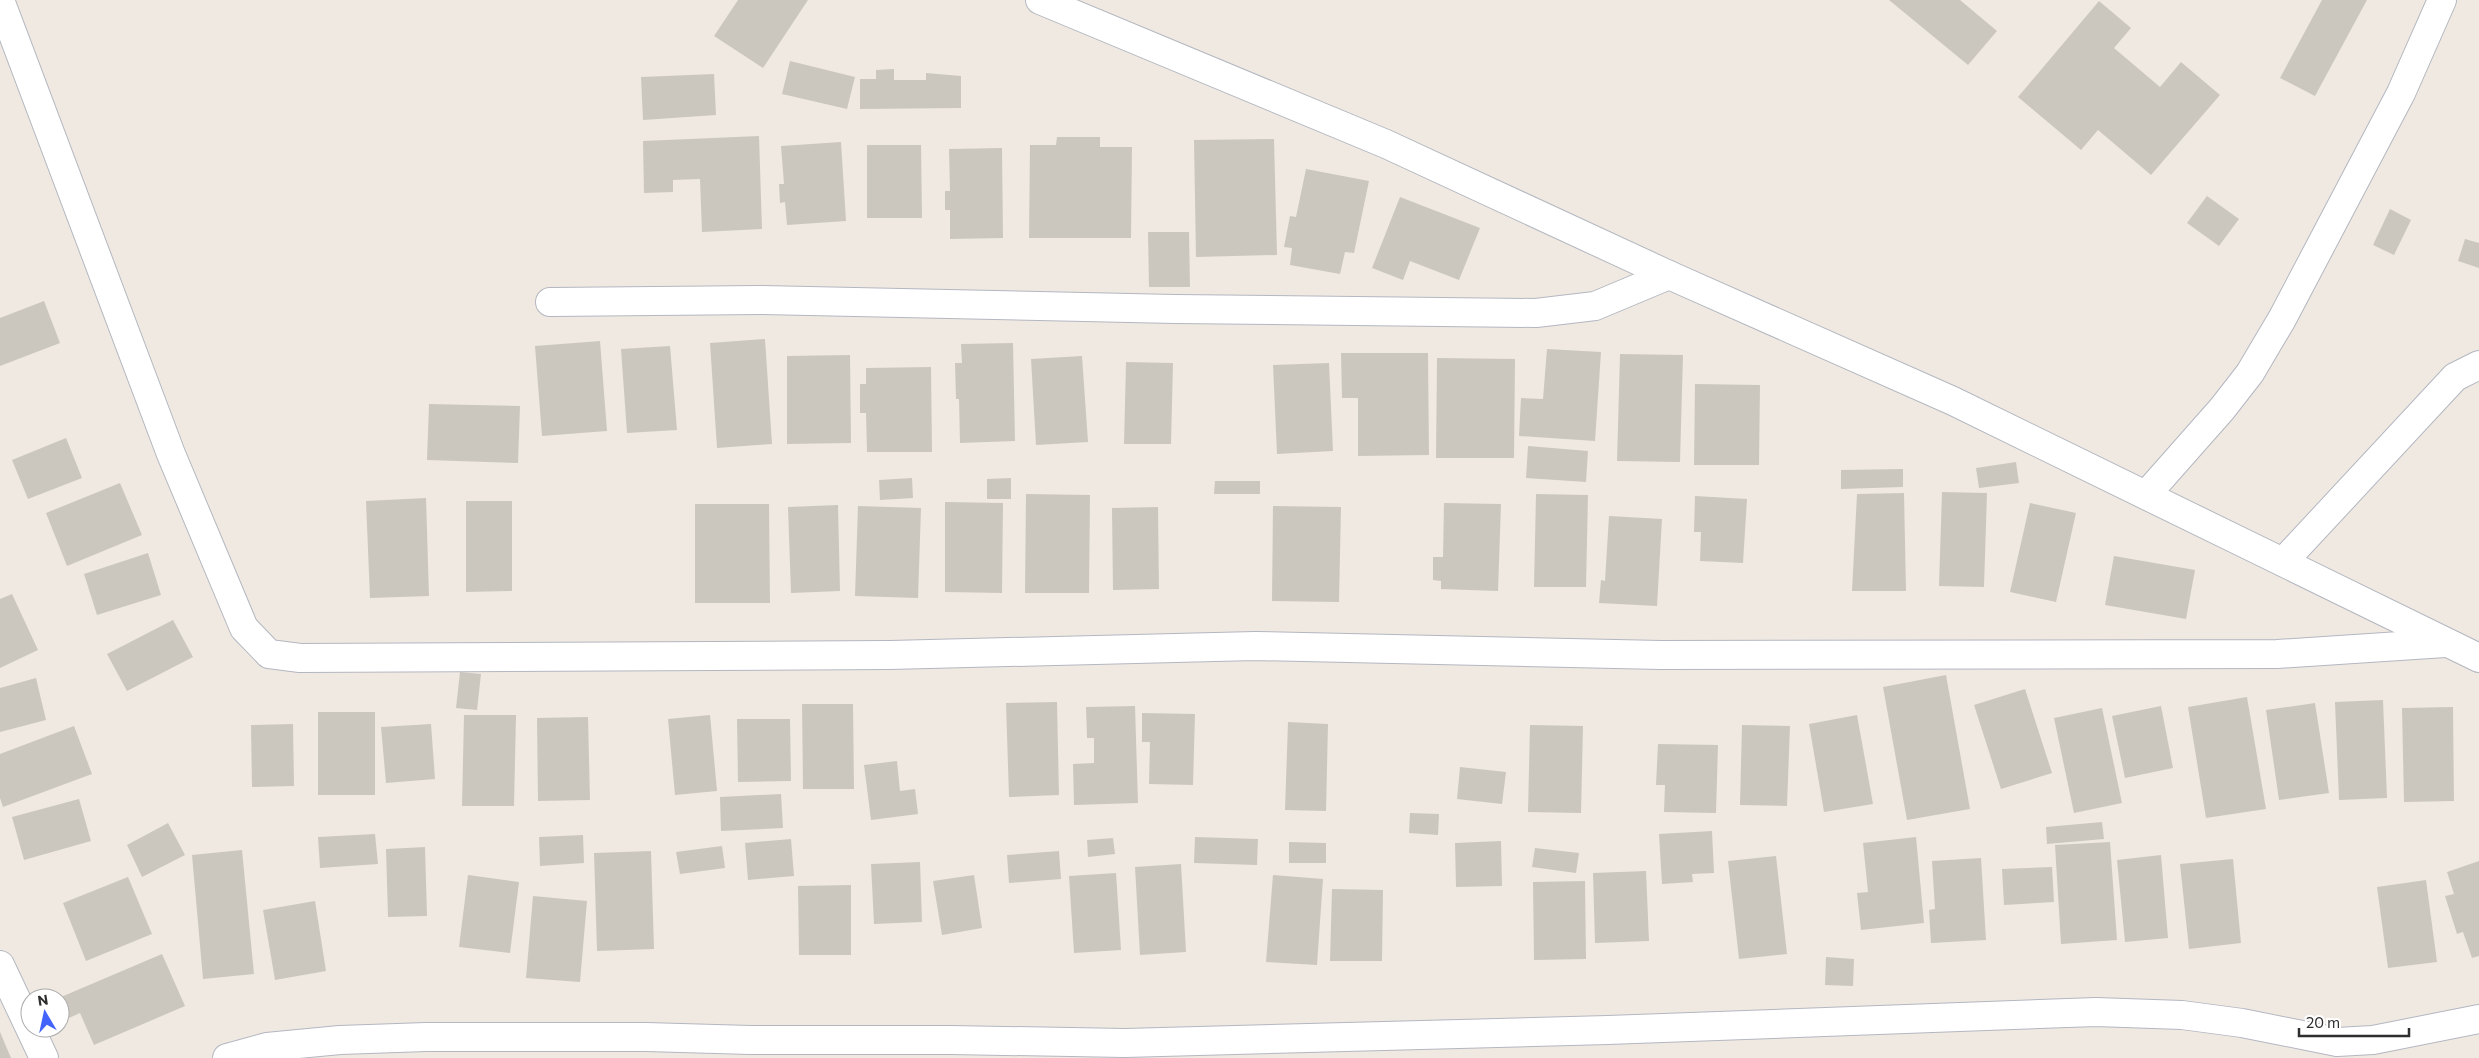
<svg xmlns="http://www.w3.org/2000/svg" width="2479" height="1058" viewBox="0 0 2479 1058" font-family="Commissioner,sans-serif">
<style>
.building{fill:#cbc7bf}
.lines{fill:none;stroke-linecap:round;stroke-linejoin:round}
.minor-casing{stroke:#b4b7c1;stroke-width:30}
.minor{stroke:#fff;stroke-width:28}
</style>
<rect width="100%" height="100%" fill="#efe9e1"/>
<g class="building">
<path d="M738,0H808L763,68L714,36Z"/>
<path d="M1889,0H1960L1997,31L1968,65Z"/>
<path d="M2322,0H2367L2315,96L2280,78Z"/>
<path d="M2099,1L2131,28L2114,48L2160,87L2181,62L2220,95L2151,175L2098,130L2081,150L2018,97Z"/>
<path d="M790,61L855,77L847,109L782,94Z"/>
<path d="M894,69V80H926V73L961,76V108L860,109V79H876V70Z"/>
<path d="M714,74L716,115L643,120L641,77Z"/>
<path d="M759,136L762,229L702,232L700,179L673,180V192L644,193L643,141Z"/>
<path d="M1057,137H1100V147H1132L1131,238H1029L1030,145H1056Z"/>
<path d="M1274,139L1277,255L1196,257L1194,140Z"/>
<path d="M841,142L846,221L787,225L785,202L780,203L779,184H784L781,146Z"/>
<path d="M867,145H921L922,218H867Z"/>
<path d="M1002,148L1003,238L950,239V210H945V191H950L949,149Z"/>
<path d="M1306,169L1369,181L1354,253L1345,252L1340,274L1290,265L1292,248L1284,247L1290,216L1296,217Z"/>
<path d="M2207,196L2239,219L2219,246L2187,223Z"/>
<path d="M1400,197L1480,228L1459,280L1410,261L1403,280L1372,268Z"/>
<path d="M2390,209L2411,220L2394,255L2373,245Z"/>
<path d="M1148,232H1189L1190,287H1149Z"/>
<path d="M2465,239L2479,243V268L2458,261Z"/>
<path d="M44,301L60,343L0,366V318Z"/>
<path d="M765,339L772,444L717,448L710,343Z"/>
<path d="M600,341L607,431L542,436L535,346Z"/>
<path d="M1013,343L1015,441L960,443L959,399H956L955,363H962L961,344Z"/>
<path d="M670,346L677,430L627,433L621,349Z"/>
<path d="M1547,349L1601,352L1595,441L1519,436L1521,398L1543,399Z"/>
<path d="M1341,353H1428L1429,455L1358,456V398H1342Z"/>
<path d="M1620,354L1683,355L1680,462L1617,461Z"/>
<path d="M850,355L851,443L787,444V356Z"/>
<path d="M1082,356L1088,442L1036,445L1031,359Z"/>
<path d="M1437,358L1515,359L1514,458H1436Z"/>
<path d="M1126,362L1173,363L1171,444H1124Z"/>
<path d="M1329,363L1333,451L1277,454L1273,365Z"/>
<path d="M931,367L932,452H867L866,413H860V384H866V368Z"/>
<path d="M1695,384L1760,385L1759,465H1694Z"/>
<path d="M429,404L520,406L518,463L427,460Z"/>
<path d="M66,438L82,478L28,499L12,460Z"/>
<path d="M1528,446L1588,451L1586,482L1526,478Z"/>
<path d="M2016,462L2019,483L1979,488L1976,468Z"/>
<path d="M1903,469V487L1841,489V470Z"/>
<path d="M912,478L913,498L880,500L879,480Z"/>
<path d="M1011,478V499H987V479Z"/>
<path d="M1215,481H1260V494H1214Z"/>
<path d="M120,483L142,535L67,566L46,513Z"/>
<path d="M1942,492L1987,493L1984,587L1939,586Z"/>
<path d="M1904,493L1906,591H1852L1857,494Z"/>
<path d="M1026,494L1090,495L1089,593H1025Z"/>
<path d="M1536,494L1588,495L1586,587H1534Z"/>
<path d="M1695,496L1747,499L1743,563L1700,561L1701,532H1694Z"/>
<path d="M426,498L429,596L370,598L366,501Z"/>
<path d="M466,501H512V591L466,592Z"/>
<path d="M945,502L1003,503L1002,593L945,592Z"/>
<path d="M1444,503L1501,504L1498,591L1441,589V581L1433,580V557H1443Z"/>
<path d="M2030,503L2076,513L2056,602L2010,592Z"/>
<path d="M695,504H769L770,603H695Z"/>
<path d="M838,505L840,591L791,593L788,507Z"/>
<path d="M858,506L921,508L918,598L855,596Z"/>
<path d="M1273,506L1341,507L1339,602L1272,601Z"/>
<path d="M1158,507L1159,589L1113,590L1112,508Z"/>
<path d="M1609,516L1662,519L1657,606L1599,603L1601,580L1605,581Z"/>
<path d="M148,553L161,595L97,615L84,574Z"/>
<path d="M2114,556L2195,570L2186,619L2105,605Z"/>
<path d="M12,594L38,650L0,668V599Z"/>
<path d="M173,620L193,657L127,691L107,654Z"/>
<path d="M460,672L481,674L477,710L456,708Z"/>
<path d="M1946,675L1970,809L1907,820L1883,687Z"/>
<path d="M36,678L46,720L0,732V688Z"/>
<path d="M2025,689L2052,773L2001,789L1974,705Z"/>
<path d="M2247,697L2266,809L2206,818L2188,707Z"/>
<path d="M2383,700L2387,798L2339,800L2335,702Z"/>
<path d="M1057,702L1059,795L1009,797L1006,703Z"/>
<path d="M2315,703L2329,793L2279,800L2266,710Z"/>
<path d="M802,704H853L854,789H803Z"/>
<path d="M1135,706L1138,803L1074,805L1073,764L1094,763V738H1087L1086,707Z"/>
<path d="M2161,706L2173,768L2125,778L2112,716Z"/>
<path d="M2453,707L2454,801L2404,802L2402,708Z"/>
<path d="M2102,708L2122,803L2074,813L2054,718Z"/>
<rect x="318" y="712" width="57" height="83"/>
<path d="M1142,713L1195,714L1193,785L1149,784L1150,742H1142Z"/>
<path d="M464,715H516L514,806H462Z"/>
<path d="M710,715L717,791L675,795L668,719Z"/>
<path d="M1857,715L1873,804L1824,812L1809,724Z"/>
<path d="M588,717L590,800L538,801L537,718Z"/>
<path d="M737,719H790L791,781L738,782Z"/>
<path d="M1288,722L1328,724L1326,811L1285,810Z"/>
<path d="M293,724L294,786L252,787L251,725Z"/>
<path d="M431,724L435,779L386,783L381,727Z"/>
<path d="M1530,725L1583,726L1581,813L1528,812Z"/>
<path d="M1742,725L1790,726L1787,806L1740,805Z"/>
<path d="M74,726L92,774L3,807L0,798V754Z"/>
<path d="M1658,744L1718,745L1716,813L1664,812L1665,785H1656Z"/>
<path d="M897,761L900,791L915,789L918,814L871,820L864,765Z"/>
<path d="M1460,767L1506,772L1502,804L1457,799Z"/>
<path d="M781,794L783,828L721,831L720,797Z"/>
<path d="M79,799L91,841L24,860L12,817Z"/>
<path d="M1410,813L1439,814L1438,835L1409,833Z"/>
<path d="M2102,822L2104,839L2047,844L2046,827Z"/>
<path d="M168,823L185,855L142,877L127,845Z"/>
<path d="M1712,831L1714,873L1692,874L1693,882L1662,884L1659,834Z"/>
<path d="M375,834L378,864L320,868L318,837Z"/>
<path d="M583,835L584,863L540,866L539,837Z"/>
<path d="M1195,837L1258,839L1257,865L1194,863Z"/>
<path d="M1916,837L1924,923L1861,930L1857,893L1868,892L1863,843Z"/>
<path d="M1113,838L1115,854L1088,857L1087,840Z"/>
<path d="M791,839L794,876L748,880L745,843Z"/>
<path d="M1501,841L1502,886L1456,887L1455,843Z"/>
<path d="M1289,842L1326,843V863H1289Z"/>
<path d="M2110,842L2117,940L2061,944L2055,845Z"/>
<path d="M722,846L725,868L680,874L676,852Z"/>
<path d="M425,847L427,916L388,917L386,849Z"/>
<path d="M1535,848L1579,853L1576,873L1532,867Z"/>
<path d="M242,850L254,974L203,979L192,855Z"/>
<path d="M651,851L654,949L597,951L594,853Z"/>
<path d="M1059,851L1061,879L1009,883L1007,855Z"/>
<path d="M2161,855L2168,938L2125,942L2117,860Z"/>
<path d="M1776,856L1787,954L1739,959L1728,861Z"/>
<path d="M1981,858L1986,940L1931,943L1929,910L1935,909L1932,861Z"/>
<path d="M2233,859L2241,943L2189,949L2180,864Z"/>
<path d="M2479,861V956L2472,958L2463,932L2457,934L2445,896L2454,894L2447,872Z"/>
<path d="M920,862L922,922L874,924L871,864Z"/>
<path d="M1181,864L1186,952L1140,955L1135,867Z"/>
<path d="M2052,867L2054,902L2004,905L2002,869Z"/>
<path d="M1646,871L1649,941L1595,943L1593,873Z"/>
<path d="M1116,873L1121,950L1074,953L1069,876Z"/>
<path d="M468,875L519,882L510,953L459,947Z"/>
<path d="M974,875L982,928L942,935L933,881Z"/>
<path d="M1273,875L1323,879L1317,965L1266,962Z"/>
<path d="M128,877L152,934L86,961L63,903Z"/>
<path d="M2426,880L2437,962L2388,968L2377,887Z"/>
<path d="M1585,881L1586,959L1534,960L1533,882Z"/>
<path d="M851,885V955H799L798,886Z"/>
<path d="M1332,889L1383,890L1382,961H1330Z"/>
<path d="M533,896L587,901L580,982L526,978Z"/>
<path d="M315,901L326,971L275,980L263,910Z"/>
<path d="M162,954L185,1006L94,1045L80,1013L69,1018L61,997Z"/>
<path d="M1826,957L1854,959L1853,986L1825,985Z"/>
<path d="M0,1032L11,1058H0Z"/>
</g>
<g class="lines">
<defs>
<g id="minor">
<path d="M0,0L171,454L244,628L269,654L300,658L890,655L1255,646L1661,655L2277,654L2445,643"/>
<path d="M1040,0L1386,144L1669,275L1953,401L2479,658"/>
<path d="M550,302L760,300L1175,309L1536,313L1595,306L1669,275"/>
<path d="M2146,495L2222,409L2250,373L2282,319L2401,93L2442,0"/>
<path d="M2283,562L2455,377L2479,365"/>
<path d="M0,965L44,1058"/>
<path d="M227,1058L267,1047L340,1040L426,1037H646L750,1040H951L1125,1043L1608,1030L2096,1012L2182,1015L2242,1023L2337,1042L2373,1040L2479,1019"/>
</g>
</defs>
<use href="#minor" class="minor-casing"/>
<use href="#minor" class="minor"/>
</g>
<g transform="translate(45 1013) rotate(351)"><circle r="24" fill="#ffffff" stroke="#ababab"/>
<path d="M0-4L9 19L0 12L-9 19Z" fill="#4264fb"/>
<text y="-8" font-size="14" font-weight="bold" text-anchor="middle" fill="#2e2e2e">N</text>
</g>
<path d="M2299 1028v8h110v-8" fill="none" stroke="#2e2e2e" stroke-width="2.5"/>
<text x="2306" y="1028" font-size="15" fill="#2e2e2e" stroke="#ffffff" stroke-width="4" paint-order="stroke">20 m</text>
</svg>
